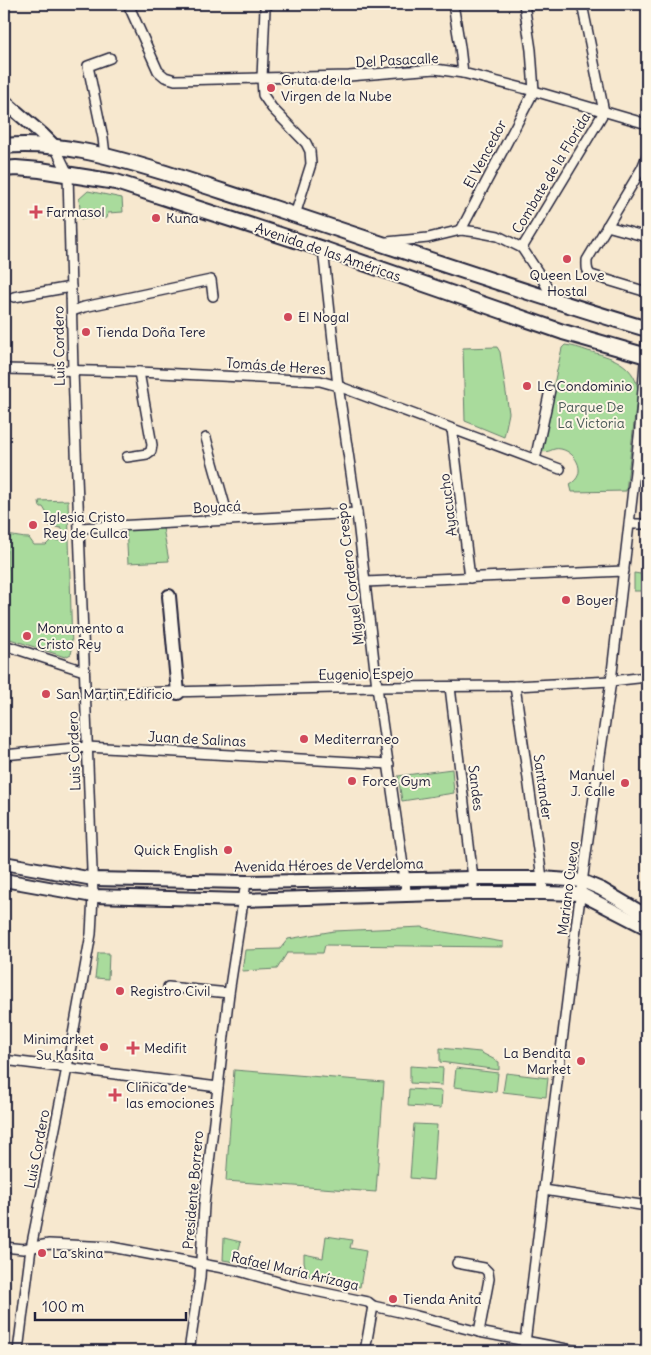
<svg xmlns="http://www.w3.org/2000/svg" width="651" height="1355" viewBox="0 0 651 1355" font-family="Delius,sans-serif">
<style>
.green{fill:#a9db9c;stroke:#667e6c}
.lines{fill:none;stroke-linecap:round;stroke-linejoin:round}
.street-casing{stroke:#22223b;stroke-width:12}
.secondary-casing{stroke:#22223b;stroke-width:16}
.primary-casing{stroke:#22223b;stroke-width:18}
.street{stroke:#fcf5e5;stroke-width:9}
.secondary{stroke:#fcf5e5;stroke-width:12}
.primary{stroke:#fcf5e5;stroke-width:14}
.poi-dot{fill:#d1495b;stroke:#fcf5e5;stroke-width:2}
.labels{text-anchor:middle;dominant-baseline:central;stroke-width:4;stroke-linejoin:round;paint-order:stroke}
.street-label{font-size:14px;fill:#22223b;stroke:#fcf5e5}
.poi-label{font-size:14px;fill:#22223b;stroke:#fcf5e5;text-anchor:start}
.park-label{font-size:14px;fill:#4a5a58;stroke:#fcf5e5}
</style>
<rect width="100%" height="100%" fill="#f7e8cf"/>
<filter id="ink" filterUnits="userSpaceOnUse"><feTurbulence type="fractalNoise" baseFrequency=".02" numOctaves="2"/><feDisplacementMap in="SourceGraphic" scale="10" xChannelSelector="R" yChannelSelector="G"/><feConvolveMatrix kernelMatrix="1 2 1 2 8 2 1 2 1" color-interpolation-filters="sRGB"/></filter>
<g filter="url(#ink)">
<g class="green">
<path d="M88,191L122,198L123,212L108,213L107,218L81,219L79,199Z"/>
<path d="M565,345C573,346 580,348 588,351C611,357 633,363 638,389L626,491L572,492L570,484C587,475 578,453 561,449C551,447 551,454 539,451L562,348Z"/>
<path d="M497,347L500,352L509,413L504,437L465,421L463,348Z"/>
<path d="M68,500L72,650L71,654L65,657L4,637V571L7,570V535C15,536 21,538 29,538L34,545H46L51,540L63,541L65,533L61,528L50,526L46,512L43,507H40L39,501Z"/>
<path d="M126,528H163L169,561L128,563Z"/>
<path d="M634,573L647,575V591H634Z"/>
<path d="M452,769L454,793L402,801L398,776Z"/>
<path d="M422,927L438,931L503,942V947L325,945L323,953H287L277,969L242,971L245,950L280,949L288,939L334,931Z"/>
<path d="M98,953H109L108,979L95,978Z"/>
<path d="M440,1048L480,1052L499,1062V1070L440,1062Z"/>
<path d="M410,1066L443,1068L442,1085L410,1083Z"/>
<path d="M456,1068L498,1073L496,1092L454,1087Z"/>
<path d="M234,1070L384,1082L376,1192L226,1181Z"/>
<path d="M506,1073L548,1078L546,1097L503,1092Z"/>
<path d="M409,1089L442,1091L441,1108L408,1106Z"/>
<path d="M414,1124L437,1125L433,1180L410,1178Z"/>
<path d="M326,1236L352,1240L350,1248L366,1251L360,1287L308,1276L304,1262V1254L323,1258Z"/>
<path d="M224,1238L241,1242L235,1262L223,1260Z"/>
</g>
<g class="lines">
<defs>
<g id="street">
<path d="M128,4L158,71L165,77L175,80L349,76L435,69L463,73L534,91L647,124"/>
<path d="M269,4L265,8L262,78L263,95L272,108L306,143L310,151L311,164L295,215"/>
<path d="M453,4L460,47L463,73"/>
<path d="M105,155L103,138L88,66L110,58"/>
<path d="M647,156L642,168L587,260C587,266 586,271 591,275L647,292"/>
<path d="M607,226L647,237"/>
<path d="M461,230L534,91L531,50L524,4"/>
<path d="M387,242L428,238L461,230L477,232L498,236L522,248"/>
<path d="M522,248L604,112L582,4"/>
<path d="M522,248L543,280L554,300"/>
<path d="M323,249L338,386L357,513L377,687L405,879L406,894"/>
<path d="M14,297L71,287"/>
<path d="M72,311L84,307L211,280L213,296"/>
<path d="M4,369L139,372L320,381L338,386L560,469"/>
<path d="M452,429L470,578"/>
<path d="M206,438L229,520"/>
<path d="M127,457L147,454L151,451L152,445L139,372"/>
<path d="M535,460L550,390"/>
<path d="M630,524H647"/>
<path d="M79,528L357,513"/>
<path d="M365,582L624,571"/>
<path d="M4,645L84,671"/>
<path d="M515,686L542,878L543,893"/>
<path d="M450,687L473,878V893"/>
<path d="M85,694L377,687L515,686L611,681L647,677"/>
<path d="M4,755L87,747L389,764"/>
<path d="M168,987L229,993"/>
<path d="M4,1060L218,1087"/>
<path d="M544,1190L647,1206"/>
<path d="M4,1247L23,1249L49,1244L111,1247L239,1271L296,1287L368,1302L373,1306L413,1315L479,1332L577,1351"/>
<path d="M457,1263L484,1268L488,1272L489,1279L479,1332"/>
<path d="M18,1351L31,1248L67,1068L91,934L93,896L73,371L68,174L55,147"/>
<path d="M189,1351L200,1278L204,1205L218,1087L229,993L246,882"/>
<path d="M365,1351L373,1306"/>
<path d="M524,1351L577,920L591,817L611,681L640,428L647,337"/>
</g>
<g id="secondary">
<path d="M4,101L42,134L55,147"/>
<path d="M169,596L178,693"/>
<path d="M4,863L93,879L246,882L473,878H542L582,881L601,889L647,916"/>
<path d="M4,880L93,896L243,900L473,893H543L581,894L647,928"/>
</g>
<g id="primary">
<path d="M4,146C56,141 110,156 159,171C198,183 236,196 274,208C398,249 522,292 647,329"/>
<path d="M4,169L16,168L40,170L116,182L323,249L563,332L647,356"/>
</g>
</defs>
<use href="#street" class="street-casing"/>
<use href="#secondary" class="secondary-casing"/>
<use href="#primary" class="primary-casing"/>
<use href="#street" class="street"/>
<use href="#secondary" class="secondary"/>
<use href="#primary" class="primary"/>
</g>
</g>
<g class="poi-dot">
<circle cx="271" cy="88" r="5"/>
<path d="M33.5 204.5h5v5h5v5h-5v5h-5v-5h-5v-5h5z"/>
<circle cx="156" cy="218" r="5"/>
<circle cx="567" cy="259" r="5"/>
<circle cx="288" cy="317" r="5"/>
<circle cx="86" cy="332" r="5"/>
<circle cx="527" cy="386" r="5"/>
<circle cx="33" cy="525" r="5"/>
<circle cx="566" cy="600" r="5"/>
<circle cx="27" cy="636" r="5"/>
<circle cx="46" cy="694" r="5"/>
<circle cx="304" cy="739" r="5"/>
<circle cx="352" cy="781" r="5"/>
<circle cx="625" cy="783" r="5"/>
<circle cx="228" cy="850" r="5"/>
<circle cx="120" cy="991" r="5"/>
<circle cx="104" cy="1047" r="5"/>
<path d="M130.5 1040.5h5v5h5v5h-5v5h-5v-5h-5v-5h5z"/>
<circle cx="581" cy="1061" r="5"/>
<path d="M112.5 1087.5h5v5h5v5h-5v5h-5v-5h-5v-5h5z"/>
<circle cx="42" cy="1253" r="5"/>
<circle cx="393" cy="1299" r="5"/>
</g>
<g class="labels">
<g class="street-label">
<text transform="translate(397 60) rotate(-3)">Del Pasacalle</text>
<text transform="translate(485 154) rotate(-62)">El Vencedor</text>
<text transform="translate(551 173) rotate(-59)">Combate de la Florida</text>
<text transform="translate(328 252) rotate(19)">Avenida de las Américas</text>
<text transform="translate(59 346) rotate(-91)">Luis Cordero</text>
<text transform="translate(276 366) rotate(4)">Tomás de Heres</text>
<text transform="translate(448 505) rotate(-97)">Ayacucho</text>
<text transform="translate(217 507) rotate(-3)">Boyacá</text>
<text transform="translate(350 574) rotate(-97)">Miguel Cordero Crespo</text>
<text transform="translate(366 674) rotate(-1)">Eugenio Espejo</text>
<text transform="translate(197 739) rotate(3)">Juan de Salinas</text>
<text transform="translate(74 751) rotate(-92)">Luis Cordero</text>
<text transform="translate(543 787) rotate(82)">Santander</text>
<text transform="translate(476 788) rotate(83)">Sandes</text>
<text transform="translate(329 865) rotate(-1)">Avenida Héroes de Verdeloma</text>
<text transform="translate(568 888) rotate(-83)">Mariano Cueva</text>
<text transform="translate(37 1149) rotate(-79)">Luis Cordero</text>
<text transform="translate(193 1190) rotate(-85)">Presidente Borrero</text>
<text transform="translate(295 1271) rotate(13)">Rafael María Arízaga</text>
</g>
<g class="poi-label">
<text x="281" y="80">Gruta de la<tspan x="281" dy="16">Virgen de la Nube</tspan></text>
<text x="46" y="212">Farmasol</text>
<text x="166" y="218">Kuna</text>
<text x="567" y="275" text-anchor="middle">Queen Love<tspan x="567" dy="16">Hostal</tspan></text>
<text x="298" y="317">El Nogal</text>
<text x="96" y="332">Tienda Doña Tere</text>
<text x="537" y="386">LC Condominio</text>
<text x="43" y="517">Iglesia Cristo<tspan x="43" dy="16">Rey de Cullca</tspan></text>
<text x="576" y="600">Boyer</text>
<text x="37" y="628">Monumento a<tspan x="37" dy="16">Cristo Rey</tspan></text>
<text x="56" y="694">San Martin Edificio</text>
<text x="314" y="739">Mediterraneo</text>
<text x="615" y="775" text-anchor="end">Manuel<tspan x="615" dy="16">J. Calle</tspan></text>
<text x="362" y="781">Force Gym</text>
<text x="218" y="850" text-anchor="end">Quick English</text>
<text x="130" y="991">Registro Civil</text>
<text x="94" y="1039" text-anchor="end">Minimarket<tspan x="94" dy="16">Su Kasita</tspan></text>
<text x="144" y="1048">Medifit</text>
<text x="571" y="1053" text-anchor="end">La Bendita<tspan x="571" dy="16">Market</tspan></text>
<text x="126" y="1087">Clínica de<tspan x="126" dy="16">las emociones</tspan></text>
<text x="52" y="1253">La skina</text>
<text x="403" y="1299">Tienda Anita</text>
</g>
<g class="park-label">
<text x="591" y="407">Parque De<tspan x="591" dy="16">La Victoria</tspan></text>
</g>
</g>
<rect width="651" height="1355" fill="none" stroke="#fcf5e5" stroke-width="20"/>
<rect x="10" y="10" width="631" height="1335" fill="none" stroke="#22223b" stroke-width="2" filter="url(#ink)"/>
<path d="M35 1312v8h151v-8" fill="none" stroke="#22223b" stroke-width="2.5"/>
<text x="42" y="1312" font-size="15" fill="#22223b" stroke="#fcf5e5" stroke-width="4" paint-order="stroke">100 m</text>
</svg>
